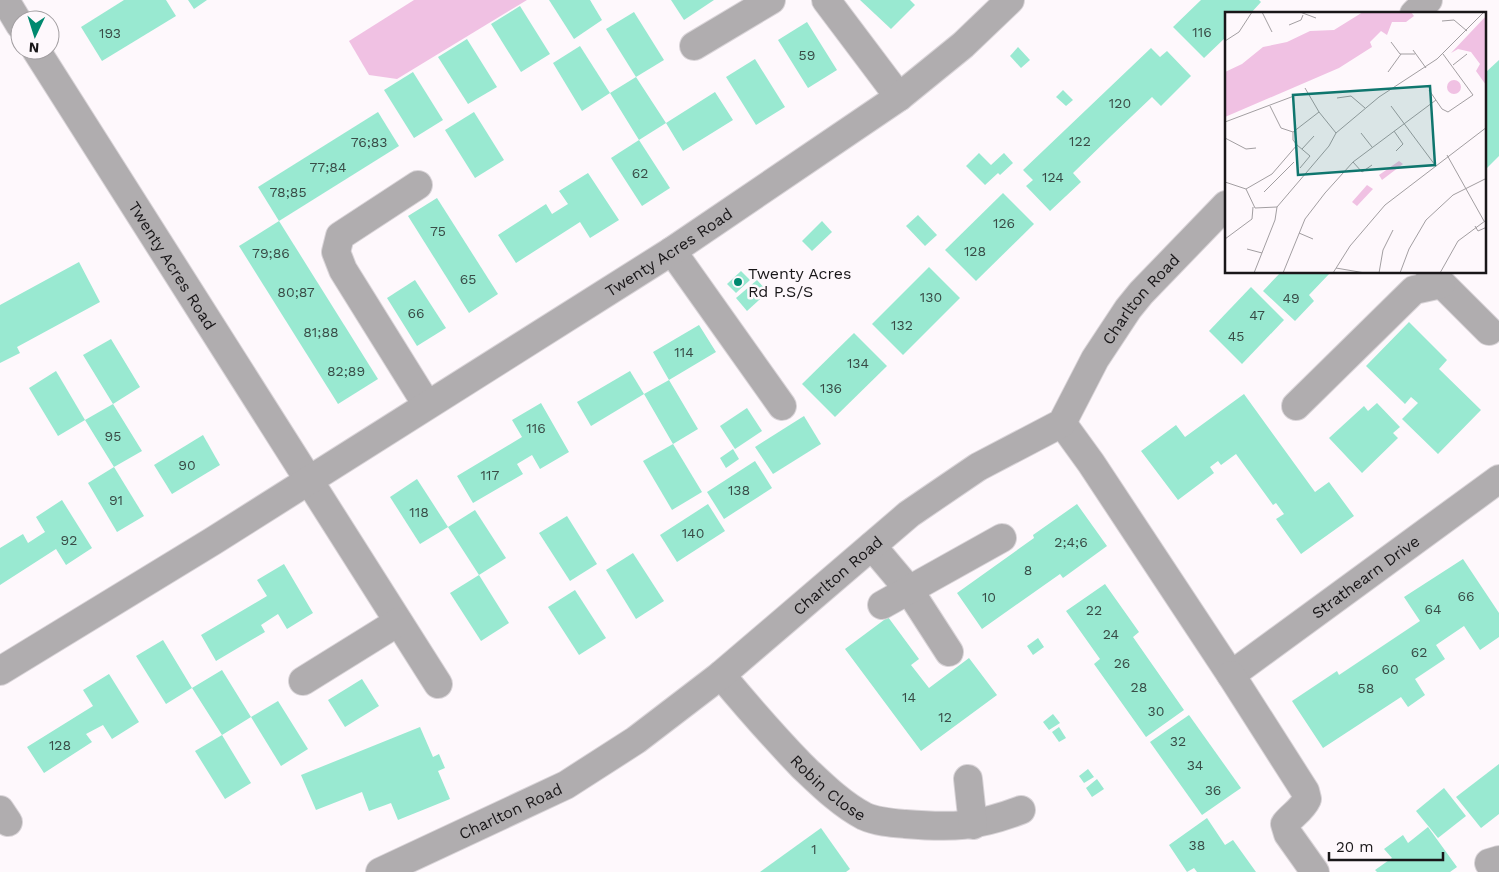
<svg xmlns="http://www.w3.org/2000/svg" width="1499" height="872" viewBox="0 0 1499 872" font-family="'Work Sans',sans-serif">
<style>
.green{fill:#f0c1e3}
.building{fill:#99e9d1}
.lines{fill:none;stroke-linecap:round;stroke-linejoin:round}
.minor-casing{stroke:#d9d4d8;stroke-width:30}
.minor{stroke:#b0adaf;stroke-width:28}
.poi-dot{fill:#00896f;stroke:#fef8fc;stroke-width:2}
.labels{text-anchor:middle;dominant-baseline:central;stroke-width:5;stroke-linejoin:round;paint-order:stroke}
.number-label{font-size:14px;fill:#394c47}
.street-label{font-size:16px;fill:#191719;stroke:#fef8fc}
.poi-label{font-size:16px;fill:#191719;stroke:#fef8fc;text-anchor:start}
.inset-road{fill:none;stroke:#a29ea1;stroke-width:1}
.view{fill:#0f766e;fill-opacity:0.15;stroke:#0f766e;stroke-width:2.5}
.inset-edge{fill:none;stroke:#191719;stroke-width:2.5}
</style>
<rect width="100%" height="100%" fill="#fef8fc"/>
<path class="green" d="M414,0H527L397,79L369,75L349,41Z"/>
<g class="building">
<path d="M124,0H166L176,16L102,61L81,27Z"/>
<path d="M188,0H207L194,9Z"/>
<path d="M549,0H590L602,20L574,39Z"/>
<path d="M671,0H714L684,20Z"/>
<path d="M860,0H910L915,5L891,29Z"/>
<path d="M1201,0H1259L1261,2L1250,14H1226V37L1204,58L1173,27Z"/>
<path d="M520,6L550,54L521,72L491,24Z"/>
<path d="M634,12L664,60L636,77L606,29Z"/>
<path d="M807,22L837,70L808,88L778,40Z"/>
<path d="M467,39L497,87L468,104L438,57Z"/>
<path d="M580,46L610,93L582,111L553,63Z"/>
<path d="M1018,47L1030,60L1021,68L1010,56Z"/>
<path d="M1151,48L1160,57L1167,51L1191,76L1161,106L1152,97L1112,135L1073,173L1081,182L1050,211L1026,186L1033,180L1023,170Z"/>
<path d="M755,59L785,107L756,125L726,77Z"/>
<path d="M1499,60V156L1485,170V73Z"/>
<path d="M413,72L443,120L414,138L384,90Z"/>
<path d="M636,77L666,123L715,92L733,120L683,151L666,123L639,140L610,93Z"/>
<path d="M1063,90L1073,100L1066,106L1056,97Z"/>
<path d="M378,112L399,146L279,221L258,187Z"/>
<path d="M474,112L504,160L475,178L445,130Z"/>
<path d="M639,140L670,188L642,206L611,158Z"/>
<path d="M979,153L991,165L1004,153L1013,163L1000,175L998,173L985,185L966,166Z"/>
<path d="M588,173L619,220L590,238L580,222L516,263L498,235L546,204L552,214L568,204L559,191Z"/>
<path d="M1003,193L1034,224L976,281L945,250Z"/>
<path d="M437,198L498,294L469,313L408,216Z"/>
<path d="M918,215L937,235L925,246L906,226Z"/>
<path d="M279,221L378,379L338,404L239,246Z"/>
<path d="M822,221L832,232L812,251L802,241Z"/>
<path d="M79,262L100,302L17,347L20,353L0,363V305Z"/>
<path d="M929,267L960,298L903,355L872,324Z"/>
<path d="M741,271L750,280L736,293L727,284Z"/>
<path d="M1281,272H1331L1309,295L1314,301L1295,321L1263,291Z"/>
<path d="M415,280L446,328L417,346L387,298Z"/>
<path d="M757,280L768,292L747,311L736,298Z"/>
<path d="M1251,287L1284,320L1242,364L1209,331Z"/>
<path d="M1409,322L1447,360L1439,369L1481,410L1438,454L1402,419L1418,403L1411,397L1405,404L1366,366Z"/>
<path d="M699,325L716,352L669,380L698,429L673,444L644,394L669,380L653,352Z"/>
<path d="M854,333L887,366L835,417L802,384Z"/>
<path d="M111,339L140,387L113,404L142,451L114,467L85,420L113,404L83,355Z"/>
<path d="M56,371L85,420L58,436L29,388Z"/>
<path d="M630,371L644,394L591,426L577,402Z"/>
<path d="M1244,394L1315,492L1329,482L1354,516L1301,554L1276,519L1284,514L1276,503L1273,505L1236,454L1221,465L1218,461L1210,467L1214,473L1178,500L1141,451L1176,425L1185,437Z"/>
<path d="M541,403L569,452L540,469L532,455L517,464L523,474L473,503L457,476L522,437L512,420Z"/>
<path d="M1377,403L1400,427L1393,433L1398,438L1362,473L1329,438L1364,406L1368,411Z"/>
<path d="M747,408L762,431L735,449L720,426Z"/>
<path d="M804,416L821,444L773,474L755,447Z"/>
<path d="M203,435L220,465L172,494L154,465Z"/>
<path d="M673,444L702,492L672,510L643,461Z"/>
<path d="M733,449L739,459L726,468L720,458Z"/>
<path d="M755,461L772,488L724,519L707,492Z"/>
<path d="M114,467L144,516L117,532L88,483Z"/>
<path d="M417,479L448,527L420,544L390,497Z"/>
<path d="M62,500L92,548L66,565L56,549L0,585V548L23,534L28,543L45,532L36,517Z"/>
<path d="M708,504L725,531L677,562L660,535Z"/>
<path d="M1077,504L1107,546L1063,578L1060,574L982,629L957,593L1034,538L1033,535Z"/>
<path d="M475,510L506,558L479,575L448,527Z"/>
<path d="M567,516L597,564L570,581L539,533Z"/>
<path d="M633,553L664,601L636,619L606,570Z"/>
<path d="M1463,559L1499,613V637L1480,650L1464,626L1436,645L1445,659L1415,679L1425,695L1408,707L1401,697L1323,748L1292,701L1337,671L1339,675L1420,621L1404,597Z"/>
<path d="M284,564L313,613L287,629L278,614L261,625L265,632L216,661L201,635L267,596L257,580Z"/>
<path d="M479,575L509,623L481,641L450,593Z"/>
<path d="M1105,584L1139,632L1133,637L1184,710L1146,737L1094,664L1100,659L1066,611Z"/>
<path d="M575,590L606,638L579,655L548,607Z"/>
<path d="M888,617L919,659L911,665L929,688L969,658L997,695L921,751L845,649Z"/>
<path d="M1038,638L1044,647L1033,655L1027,646Z"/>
<path d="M163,640L192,688L222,670L251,717L222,735L192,688L166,704L136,656Z"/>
<path d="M109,674L139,722L112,739L103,725L86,734L92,742L44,773L27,747L93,706L83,690Z"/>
<path d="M362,679L379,706L345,727L328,700Z"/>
<path d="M278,701L308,749L281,766L251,717Z"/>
<path d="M1053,714L1060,723L1049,730L1043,722Z"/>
<path d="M1189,715L1241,788L1202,815L1150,742Z"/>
<path d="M420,727L433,757L439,754L445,768L438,771L450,799L398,820L391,803L369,811L362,792L316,810L301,775Z"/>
<path d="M1059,727L1066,738L1059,742L1052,732Z"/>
<path d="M222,735L251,783L225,799L195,751Z"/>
<path d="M1499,764V814L1481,828L1456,797Z"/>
<path d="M1088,769L1094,777L1084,783L1079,776Z"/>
<path d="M1097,779L1104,789L1092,797L1086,788Z"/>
<path d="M1444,788L1466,816L1438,838L1416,811Z"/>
<path d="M1207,818L1225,845L1233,840L1256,872H1197L1194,868L1187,872L1169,845Z"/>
<path d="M1428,827L1457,867L1450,872H1377L1375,870L1392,858L1384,849L1403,835L1408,843Z"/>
<path d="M821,828L850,869L846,872H760Z"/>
</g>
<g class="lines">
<defs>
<g id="minor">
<path d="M826,0L899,97"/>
<path d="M8,5L20,25"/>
<path d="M1414,14L1428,0"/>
<path d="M694,46L771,0"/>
<path id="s1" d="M36,50L438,684"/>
<path d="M418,185L340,236L336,252L343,270L427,405"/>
<path d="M672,251L782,406"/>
<path d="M1430,272L1489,331"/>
<path d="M1296,406L1414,290L1441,284"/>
<path id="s2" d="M1062,423L1091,463L1231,675L1499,479"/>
<path d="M872,546L909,590L949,652"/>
<path d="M882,605L1002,538"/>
<path id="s3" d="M0,671L213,541L672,251L899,97L963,45L1010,0"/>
<path id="s4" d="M721,675C747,706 774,737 802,766C821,784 841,804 864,816C877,822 892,823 905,824C953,828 976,827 1021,810"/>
<path d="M1231,675L1305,791L1307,799C1302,810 1292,815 1285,824L1288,834L1315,872"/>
<path d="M303,681L398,622"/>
<path d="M968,779L973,825"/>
<path d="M0,810L8,822"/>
<path d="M1489,863L1499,860"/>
<path id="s5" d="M380,872L566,785L636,740L721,675L909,514L978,467L1062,423L1095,359L1128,309L1141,293L1226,205"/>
</g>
</defs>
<use href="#minor" class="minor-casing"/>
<use href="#minor" class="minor"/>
</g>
<circle class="poi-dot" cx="738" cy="282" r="5"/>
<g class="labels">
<g class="number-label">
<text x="1202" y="32">116</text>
<text x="110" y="33">193</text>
<text x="807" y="55">59</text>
<text x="1120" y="103">120</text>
<text x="1080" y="141">122</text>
<text x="369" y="142">76;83</text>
<text x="328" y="167">77;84</text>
<text x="640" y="173">62</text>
<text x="1053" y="177">124</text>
<text x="288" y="192">78;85</text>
<text x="1004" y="223">126</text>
<text x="438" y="231">75</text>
<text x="975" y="251">128</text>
<text x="271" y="253">79;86</text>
<text x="468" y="279">65</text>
<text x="296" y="292">80;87</text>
<text x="931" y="297">130</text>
<text x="1291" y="298">49</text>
<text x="416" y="313">66</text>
<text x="1257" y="315">47</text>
<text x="902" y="325">132</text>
<text x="321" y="332">81;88</text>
<text x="1236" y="336">45</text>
<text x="684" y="352">114</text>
<text x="858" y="363">134</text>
<text x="346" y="371">82;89</text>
<text x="831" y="388">136</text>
<text x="536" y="428">116</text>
<text x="113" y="436">95</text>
<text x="187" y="465">90</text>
<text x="490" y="475">117</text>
<text x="739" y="490">138</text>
<text x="116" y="500">91</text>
<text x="419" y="512">118</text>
<text x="693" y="533">140</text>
<text x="69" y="540">92</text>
<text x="1071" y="542">2;4;6</text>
<text x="1028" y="570">8</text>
<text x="1466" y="596">66</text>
<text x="989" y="597">10</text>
<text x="1433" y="609">64</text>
<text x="1094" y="610">22</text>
<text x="1111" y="634">24</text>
<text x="1419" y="652">62</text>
<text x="1122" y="663">26</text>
<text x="1390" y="669">60</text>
<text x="1139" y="687">28</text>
<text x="1366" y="688">58</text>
<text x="909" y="697">14</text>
<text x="1156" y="711">30</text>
<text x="945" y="717">12</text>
<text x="1178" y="741">32</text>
<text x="60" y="745">128</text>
<text x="1195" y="765">34</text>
<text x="1213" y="790">36</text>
<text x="1197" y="845">38</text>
<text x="814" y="849">1</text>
</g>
<g class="street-label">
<text stroke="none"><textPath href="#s3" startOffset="789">Twenty Acres Road</textPath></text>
<text stroke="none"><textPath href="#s1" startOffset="255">Twenty Acres Road</textPath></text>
<text stroke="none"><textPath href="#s5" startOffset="969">Charlton Road</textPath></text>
<text stroke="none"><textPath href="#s5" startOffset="549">Charlton Road</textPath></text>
<text stroke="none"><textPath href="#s2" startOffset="470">Strathearn Drive</textPath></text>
<text stroke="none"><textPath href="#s4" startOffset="156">Robin Close</textPath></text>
<text stroke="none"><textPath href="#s5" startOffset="144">Charlton Road</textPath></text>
</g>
<g class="poi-label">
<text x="748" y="273">Twenty Acres<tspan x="748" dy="18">Rd P.S/S</tspan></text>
</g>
</g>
<g transform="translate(1225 12)">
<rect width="261" height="261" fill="#fef8fc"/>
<path d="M138,0H186L189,4L181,10H167L162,23L156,19L145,30L147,35L114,56L0,105V60L17,52L38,35L62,30L85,19L109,18ZM261,4V73L251,59L255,52L246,40L233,37L226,41ZM222 75a7 7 0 1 1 14 0a7 7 0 1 1-14 0ZM174,149L178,152L157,168L154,163ZM142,173L148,177L132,194L127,190Z" fill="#f0c1e3"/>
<path class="inset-road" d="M37,0L47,20M75,0L91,6M217,9L229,8L242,19M64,13L76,8L78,3M0,29L14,20L27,0M166,30L175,42H190M188,38L201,56M228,53L242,42M163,60L176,42M80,76L94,100M204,78L217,97L223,100L248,83L218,42M112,86L126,84L140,96M45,94L56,116L68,120M166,94L210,153M0,110L69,84M169,119L178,132L171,139M136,121L147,135M0,126L21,137L31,136M72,133L85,144L75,156M77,137L89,124M222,143L259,209M128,150L137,160L147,153M0,170L21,177L30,196L52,195M21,177L47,162L72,133L68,128V120L94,100L111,121M39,180L69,150M250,214L253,219L262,215M74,221L88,227M0,227L27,207L28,195M22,237L37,241M111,256L140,261M29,261L50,208L52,195L104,134L111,121L154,85L212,47L259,0M58,261L80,207L100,181L128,150L211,88M108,261L125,234L160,193L262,115M154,261L158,238L168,218M175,261L184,237L201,208L228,183L262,166M215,261L233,229L260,209"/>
<path class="view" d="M205,74L210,153L73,163L68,83Z"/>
<rect width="261" height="261" class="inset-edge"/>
</g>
<g transform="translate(35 35) rotate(184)"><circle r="24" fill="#fef8fc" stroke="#a29ea1"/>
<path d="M0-4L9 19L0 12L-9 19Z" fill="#00896f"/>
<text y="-8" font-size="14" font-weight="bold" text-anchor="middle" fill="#191719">N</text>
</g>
<path d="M1329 852v8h114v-8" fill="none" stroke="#191719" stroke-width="2.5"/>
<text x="1336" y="852" font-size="15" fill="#191719" stroke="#fef8fc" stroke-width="4" paint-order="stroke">20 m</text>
</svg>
